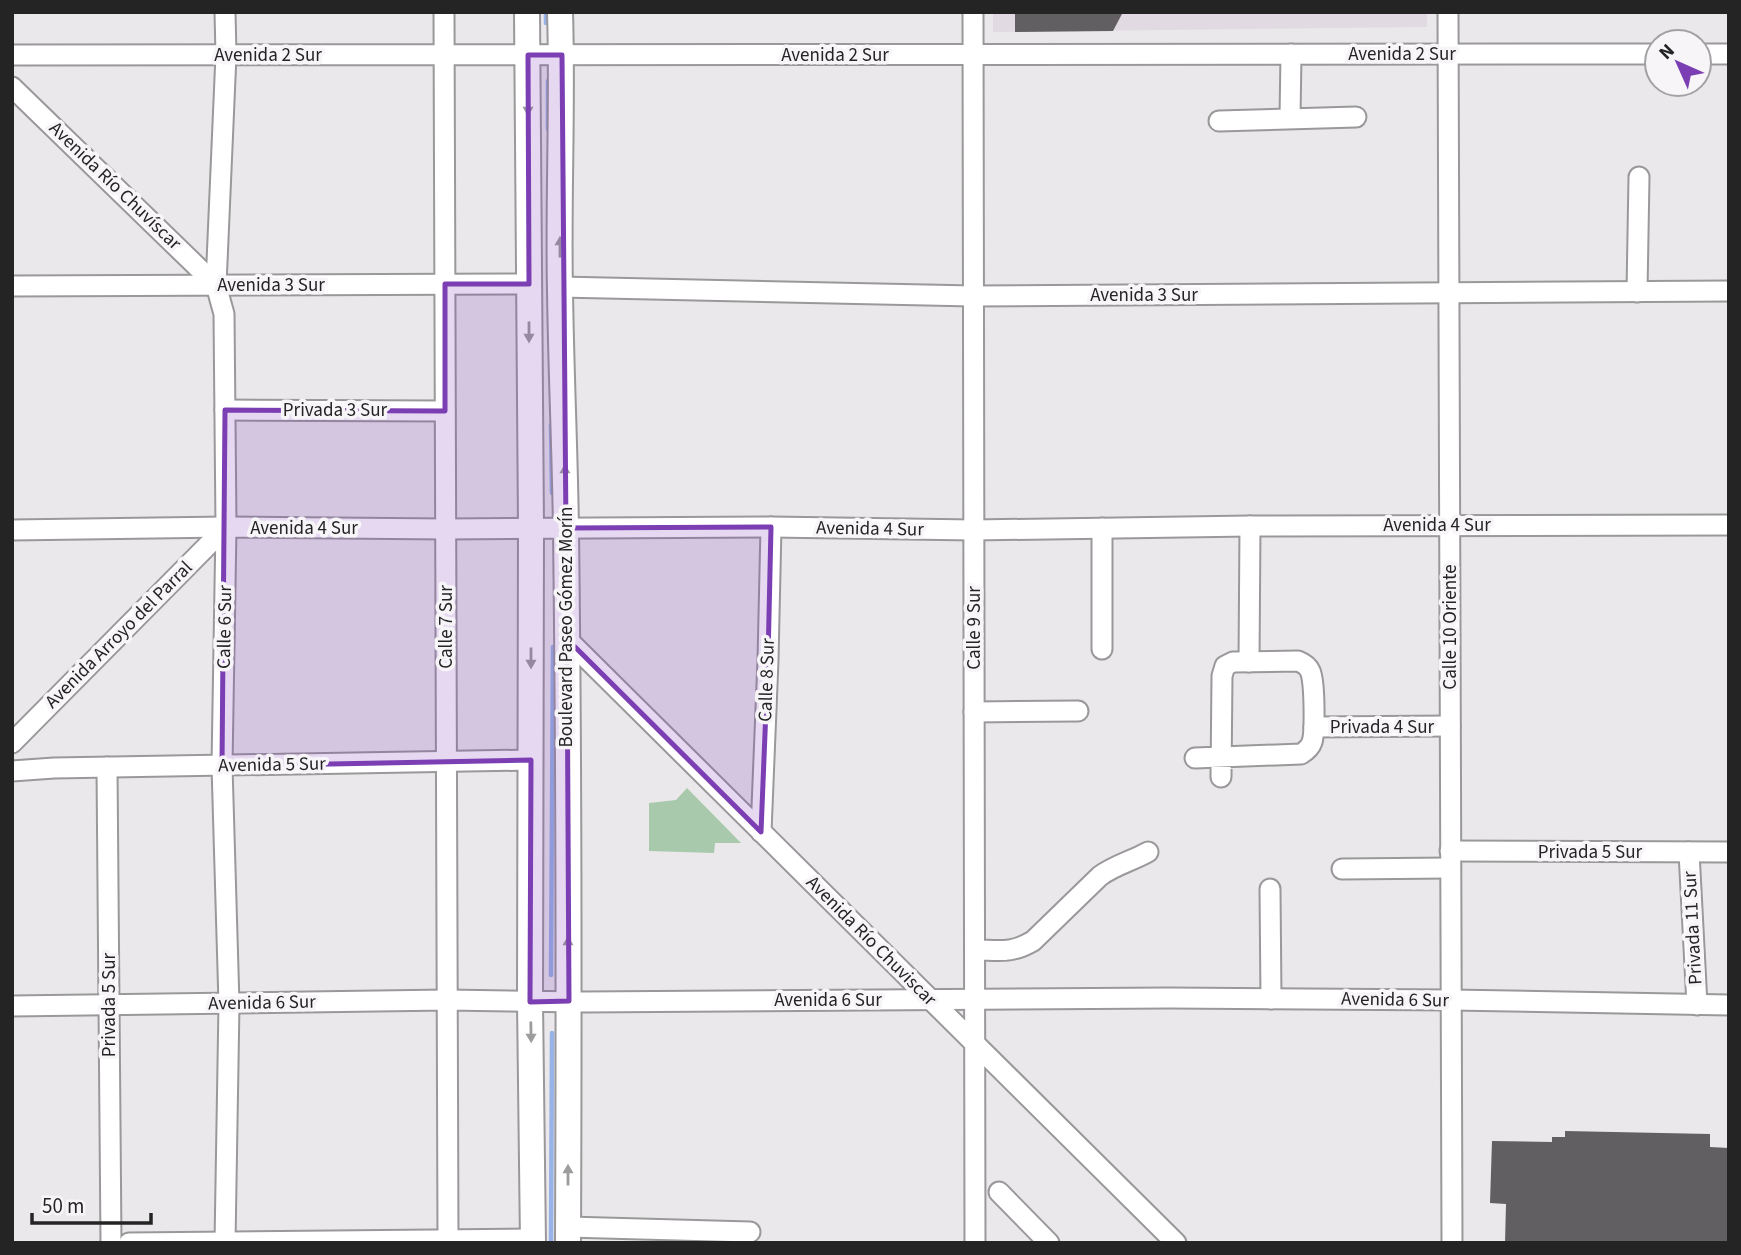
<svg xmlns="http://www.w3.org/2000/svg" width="1741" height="1255" viewBox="0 0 1741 1255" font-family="'Source Sans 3',sans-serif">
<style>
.built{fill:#e2dae3}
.green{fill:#a8c9ac}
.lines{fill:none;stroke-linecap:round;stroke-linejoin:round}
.stream{stroke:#97b3e7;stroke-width:4.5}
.building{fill:#615f61}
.minor-casing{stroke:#9a989a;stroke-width:23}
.major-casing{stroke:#9a989a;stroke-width:28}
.minor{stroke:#fff;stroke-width:19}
.major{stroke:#fff;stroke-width:24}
.oneway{fill:#9d9c9d}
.marked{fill:#7b3eb3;fill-opacity:0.2;stroke:#7b3eb3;stroke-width:5;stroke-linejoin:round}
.labels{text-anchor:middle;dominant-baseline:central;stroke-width:7;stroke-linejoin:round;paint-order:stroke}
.street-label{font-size:19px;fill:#252425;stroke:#f7f5f8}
</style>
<rect width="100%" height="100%" fill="#eae8eb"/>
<path class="built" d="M993,12H1427V27L993,32Z"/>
<path class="green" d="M687,788L741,843H715L714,853L649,851V803L676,800Z"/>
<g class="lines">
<g class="stream">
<path d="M546,12V23"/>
<path d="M548,81V129"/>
<path d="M551,425L552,493"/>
<path d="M551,975L553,647"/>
<path d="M551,1243L552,1033"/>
</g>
</g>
<g class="building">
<path d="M1015,12H1123L1113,31L1015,32Z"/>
<path d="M1565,1131L1710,1134V1147L1729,1148V1243H1505L1506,1204L1490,1203L1492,1141L1552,1142V1137H1565Z"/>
</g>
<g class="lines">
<defs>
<g id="minor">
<path d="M225,12L226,55L216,285L224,314L226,527L222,766L229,1004L225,1243"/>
<path d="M444,12L448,1243"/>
<path d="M973,12L975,1243"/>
<path d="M1448,12L1452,1243"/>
<path d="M1699,54H1729"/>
<path d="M12,55L1657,54"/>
<path d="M12,87L216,285"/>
<path d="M1290,118L1291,54"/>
<path d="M1219,121L1356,117"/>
<path d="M12,286L529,284"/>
<path d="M560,287L973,296L1729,291"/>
<path d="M1637,292L1639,177"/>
<path d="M225,410L445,411"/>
<path d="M1102,528V649"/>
<path d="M12,530L226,527L446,529L771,527L974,530L1250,526L1729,525"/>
<path d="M567,639L1176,1243"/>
<path d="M1249,662L1250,526"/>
<path d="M974,712L1078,711"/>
<path d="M1314,727L1450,726"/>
<path d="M12,743L226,527"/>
<path d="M1195,758L1301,754C1306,751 1310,748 1312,742C1315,734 1315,678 1310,671C1308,666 1303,663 1298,661L1233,662L1225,666L1222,676L1221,777"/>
<path d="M107,767L111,1243"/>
<path d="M12,771L54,768L531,760"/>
<path d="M761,832L768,660L771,527"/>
<path d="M1450,851L1729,852"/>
<path d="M1689,852L1697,1005"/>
<path d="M1342,869L1450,868"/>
<path d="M1270,889L1271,999"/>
<path d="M975,950C999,950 1011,954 1033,941L1100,876C1115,865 1132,861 1148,852"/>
<path d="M12,1006L447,1000L584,1002L1169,998L1451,1000L1729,1005"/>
<path d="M999,1192L1049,1243"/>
<path d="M568,1227L750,1232"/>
<path d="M129,1243L533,1239"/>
</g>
<g id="major">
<path d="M527,12L531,528L530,1002L533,1243"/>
<path d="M560,12C563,105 558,198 560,290C561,371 565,451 566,532C569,769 569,1006 568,1243"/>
</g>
</defs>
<use href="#minor" class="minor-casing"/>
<use href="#major" class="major-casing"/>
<use href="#minor" class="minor"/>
<use href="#major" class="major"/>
</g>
<defs><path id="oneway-solid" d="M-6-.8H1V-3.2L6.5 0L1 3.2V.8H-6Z" transform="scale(1.75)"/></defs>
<g class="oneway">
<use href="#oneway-solid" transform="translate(528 105) rotate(90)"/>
<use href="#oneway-solid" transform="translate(560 247) rotate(-90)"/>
<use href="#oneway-solid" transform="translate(529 332) rotate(90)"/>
<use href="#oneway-solid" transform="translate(565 475) rotate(-91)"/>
<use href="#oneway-solid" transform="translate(531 658) rotate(90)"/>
<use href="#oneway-solid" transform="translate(568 947) rotate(-90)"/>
<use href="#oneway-solid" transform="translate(531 1032) rotate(89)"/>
<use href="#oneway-solid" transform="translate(568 1175) rotate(-90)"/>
</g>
<path class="marked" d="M528,55H562L566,528L771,527L768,660L761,832L567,639L569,1001L530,1002L531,760L222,766L225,410L445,411V284H529Z"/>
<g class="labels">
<g class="street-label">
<text x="1402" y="54">Avenida 2 Sur</text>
<text x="268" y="55">Avenida 2 Sur</text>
<text x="835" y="55">Avenida 2 Sur</text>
<text transform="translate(115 186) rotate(44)">Avenida Río Chuvíscar</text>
<text x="271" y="285">Avenida 3 Sur</text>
<text x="1144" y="295">Avenida 3 Sur</text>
<text x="335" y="410">Privada 3 Sur</text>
<text x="1437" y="525">Avenida 4 Sur</text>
<text x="304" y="528">Avenida 4 Sur</text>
<text transform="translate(870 529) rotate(1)">Avenida 4 Sur</text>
<text transform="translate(225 627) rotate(-89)">Calle 6 Sur</text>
<text transform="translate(446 627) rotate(-90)">Calle 7 Sur</text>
<text transform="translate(566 627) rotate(-90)">Boulevard Paseo Gómez Morín</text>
<text transform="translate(1450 627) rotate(-90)">Calle 10 Oriente</text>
<text transform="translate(974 628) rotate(-90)">Calle 9 Sur</text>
<text transform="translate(119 635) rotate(-45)">Avenida Arroyo del Parral</text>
<text transform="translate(767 680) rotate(-88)">Calle 8 Sur</text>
<text x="1382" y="727">Privada 4 Sur</text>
<text transform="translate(272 765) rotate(-1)">Avenida 5 Sur</text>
<text x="1590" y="852">Privada 5 Sur</text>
<text transform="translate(1693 928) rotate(-93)">Privada 11 Sur</text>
<text transform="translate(871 941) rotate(45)">Avenida Río Chuviscar</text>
<text x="828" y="1000">Avenida 6 Sur</text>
<text transform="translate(1395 1000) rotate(1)">Avenida 6 Sur</text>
<text transform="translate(262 1003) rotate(-1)">Avenida 6 Sur</text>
<text transform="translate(109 1005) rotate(-90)">Privada 5 Sur</text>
</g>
</g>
<rect width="1741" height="1255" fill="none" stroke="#252425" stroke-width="28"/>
<g transform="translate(1678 63) rotate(315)"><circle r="33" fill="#f7f5f8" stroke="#a3a1a4" stroke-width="2"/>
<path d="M0-5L12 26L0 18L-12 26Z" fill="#7b3eb3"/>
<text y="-10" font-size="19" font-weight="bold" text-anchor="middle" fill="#252425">N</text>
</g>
<path d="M32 1213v10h119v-10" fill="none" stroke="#252425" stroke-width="3.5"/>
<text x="42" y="1213" font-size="21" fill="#252425" stroke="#f7f5f8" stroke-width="5" paint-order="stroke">50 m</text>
</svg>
